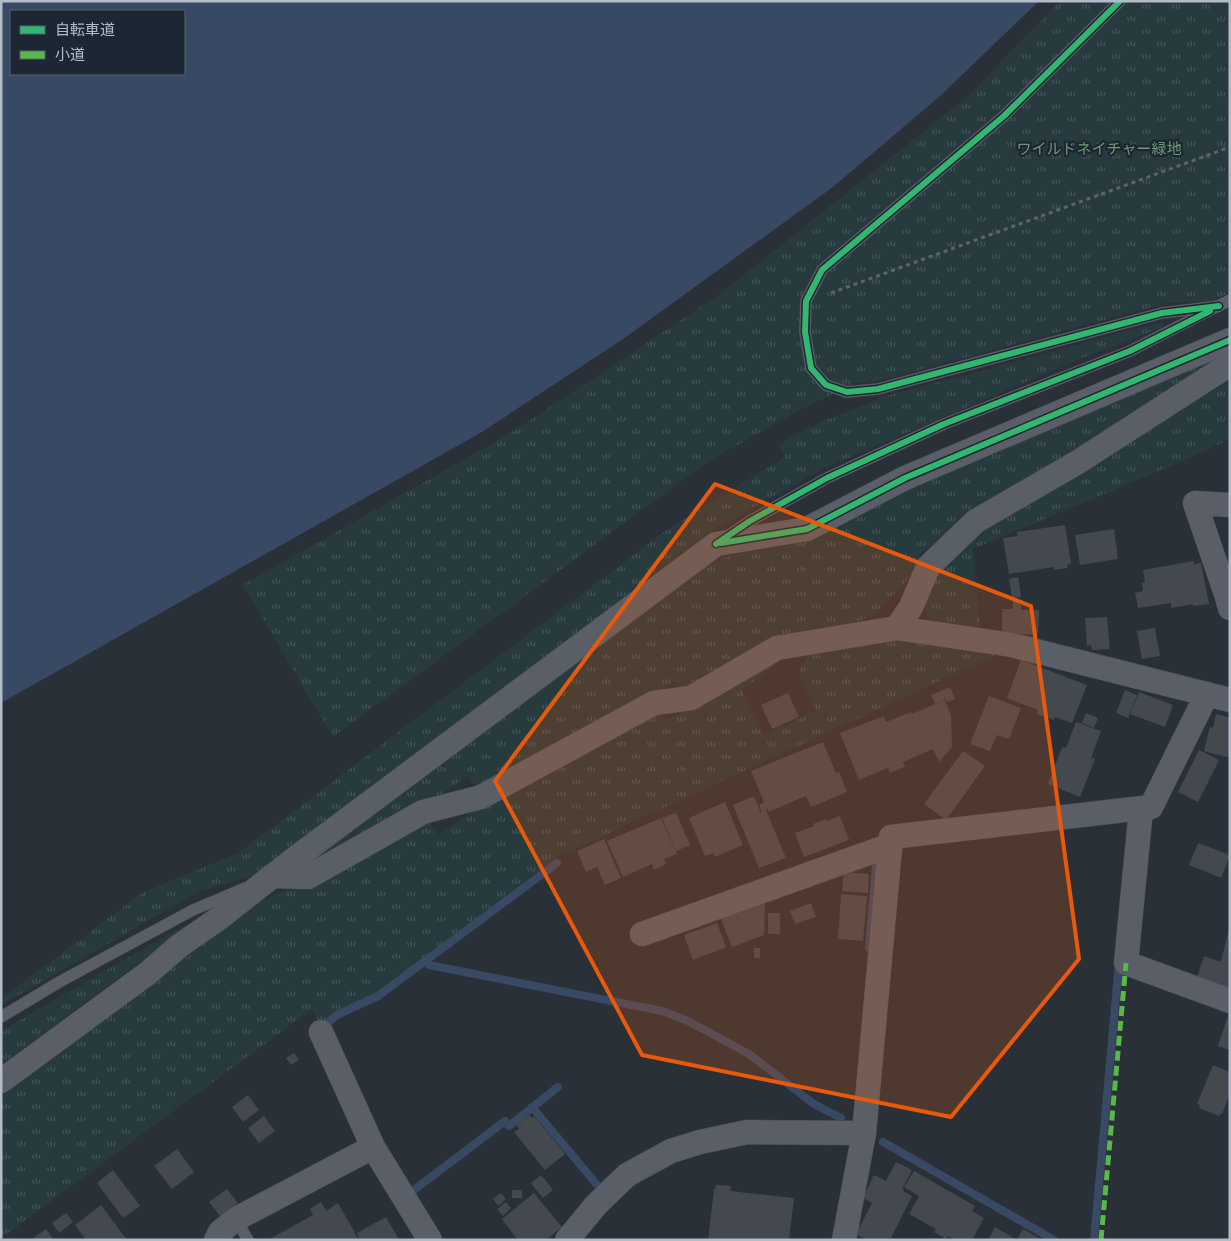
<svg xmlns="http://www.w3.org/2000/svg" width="1231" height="1241" viewBox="0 0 1231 1241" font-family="'Roboto Condensed','Noto Sans JP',sans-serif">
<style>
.grass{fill:url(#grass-tufts)}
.water{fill:#384963;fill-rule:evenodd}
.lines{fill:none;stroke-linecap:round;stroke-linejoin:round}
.stream{stroke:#384963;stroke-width:8}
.building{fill:#444950}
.service-casing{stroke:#484c53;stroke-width:12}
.minor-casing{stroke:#484c53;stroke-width:25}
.path{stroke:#5d636a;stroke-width:3;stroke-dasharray:4 4;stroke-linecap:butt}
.service{stroke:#5a5e66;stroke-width:11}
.minor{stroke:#5a5e66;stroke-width:24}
.quiet{stroke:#58b947;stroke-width:5;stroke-dasharray:10 5;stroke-linecap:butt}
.cycleway-casing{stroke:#1d2633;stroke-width:9}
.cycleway{stroke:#33b770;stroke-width:6}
.marked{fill:#e8590c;fill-opacity:0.2;stroke:#e8590c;stroke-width:4;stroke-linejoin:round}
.labels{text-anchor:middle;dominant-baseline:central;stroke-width:4.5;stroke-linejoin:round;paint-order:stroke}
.park-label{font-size:15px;fill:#6b9a76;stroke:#1d2633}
</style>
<defs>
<pattern id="grass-tufts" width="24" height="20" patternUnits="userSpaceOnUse" patternTransform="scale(1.25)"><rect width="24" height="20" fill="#273a3e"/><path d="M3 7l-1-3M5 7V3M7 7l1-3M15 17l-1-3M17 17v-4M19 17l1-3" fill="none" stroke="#445559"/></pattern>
</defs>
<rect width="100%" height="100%" fill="#2a3038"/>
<g class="grass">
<path d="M1060,1H1230V292L1214,301L1167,303L886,379L856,383L794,413L706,463L333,737L243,585L512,432L720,294L967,97Z"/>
<path d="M1157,323L1162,324L1163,327L1077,360L825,468L716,528L254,875L198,892L1,1005V999L142,893L238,853L665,531L785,457L778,445L807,428L889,395L970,374Z"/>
<path d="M1230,350V359L919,554L925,562L877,612L832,636L687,696L673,682L653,698L480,794L468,776L420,808L298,870L712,561L740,553L791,545L812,536L931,477Z"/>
<path d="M1230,371V439L1185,460L973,549L980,632L931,622L924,610L925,593L933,570L982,522Z"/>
<path d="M890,640H938L1007,650L557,857L378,992L336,1012L320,1025L312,1009L1,1238V1094L264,899L311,881L425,816L439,835L508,787L654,708L666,721L779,653L792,651L742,690L764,735L816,711L798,673L813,647Z"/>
<path d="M185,925L187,927L1,1065V1033L11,1025Z"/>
</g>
<path class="water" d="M1,1H1039L940,96L833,187L623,339L482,432L1,703ZM11,11H184V74H11Z"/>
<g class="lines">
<g class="stream">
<path d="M869,948L876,866"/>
<path d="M429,965L662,1011L688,1021L749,1054L814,1104L841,1118"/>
<path d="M325,1025L337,1015L378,996L557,863"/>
<path d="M532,1107L598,1186"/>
<path d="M883,1142L1054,1240"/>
<path d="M410,1193L505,1121L509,1126L558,1087"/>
<path d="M1094,1240L1119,962"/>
</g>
</g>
<g class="building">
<path d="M1065,525L1071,564L1067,565L1068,568L1054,570V567L1009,574L1003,538L1018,536L1017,532Z"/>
<path d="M1114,529L1118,559L1080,565L1075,535Z"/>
<path d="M1194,561V564L1201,563L1209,604L1193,606V604L1171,608V603L1138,608L1135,593L1143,591L1142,583H1145L1143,570Z"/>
<path d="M1018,577L1021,597L1012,598L1009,579Z"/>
<path d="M1013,599L1021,600V610H1039L1038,634H1002V609H1013Z"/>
<path d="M1107,617L1110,649L1092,650L1091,645L1087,646L1085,618Z"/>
<path d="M1155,628L1160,656L1142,659L1137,631Z"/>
<path d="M1021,660L1087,685L1072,723L1055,717L1054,720L1036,714L1038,710L1007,698Z"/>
<path d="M950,687L955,699L947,702L944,695L945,700L935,704L931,695Z"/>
<path d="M1125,690L1137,695L1128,718L1116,713Z"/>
<path d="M1139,692L1173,705L1165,727L1130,714Z"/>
<path d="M788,693L799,717L772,729L761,705Z"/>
<path d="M989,696L1021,708L1009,739L997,735L990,751L970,744Z"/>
<path d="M945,700L951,715L952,747L939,762L933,749L903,762L905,767L890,773L888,768L859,780L840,733L884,716L886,722L911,712L912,714Z"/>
<path d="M1086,713L1098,718L1094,728L1082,723Z"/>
<path d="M1216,714L1230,718V758L1204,751L1210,727L1213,728Z"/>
<path d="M1076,722L1101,731L1091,758L1095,759L1080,797L1048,784L1062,747L1066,748Z"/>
<path d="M823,742L836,773L839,772L847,792L811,807L806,796L768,812V809L766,810L786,858L759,868L733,805L754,796L761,813H762L759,805L764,802L751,771Z"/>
<path d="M1199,750L1219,760L1198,802L1178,792Z"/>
<path d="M963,751L985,766L946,820L924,804Z"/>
<path d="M725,802L743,845L715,857L714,853L705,856L689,818Z"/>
<path d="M676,813L690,845L676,851L662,818Z"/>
<path d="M840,816L849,840L804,857L795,833L814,826L813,824L826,819L827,821Z"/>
<path d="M661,818L677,854L664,859L666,864L654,870L652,864L623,877L607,841Z"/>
<path d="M604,839L621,878L605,885L597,867L586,872L577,851Z"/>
<path d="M1198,843L1230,855L1221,878L1189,865Z"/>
<path d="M844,872L869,874L868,893L842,891Z"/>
<path d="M841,894L867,896L863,941L838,939Z"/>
<path d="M765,899L764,935L732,947L720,916Z"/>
<path d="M811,903L816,917L795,924L790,911Z"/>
<rect x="768" y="913" width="12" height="21"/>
<path d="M717,923L726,947L693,960L684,935Z"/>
<path d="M1229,928H1230V992L1196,980L1204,956L1221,962Z"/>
<rect x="754" y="948" width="6" height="10"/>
<path d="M1229,1012H1230V1050L1218,1046Z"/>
<path d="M294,1053L299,1060L291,1065L286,1058Z"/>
<path d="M1213,1065L1230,1072V1094L1222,1114L1220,1113L1219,1116L1199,1108L1200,1105L1197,1104Z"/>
<path d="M248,1095L259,1110L243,1122L232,1107Z"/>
<path d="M530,1115L532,1118L534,1116L565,1154L545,1170L514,1132L519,1129L517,1125Z"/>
<path d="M264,1116L275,1131L259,1143L248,1128Z"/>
<path d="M177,1149L194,1172L172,1189L154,1166Z"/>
<path d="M896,1162L912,1170L902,1189L904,1190L903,1191L912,1196L890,1240H867L856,1234L872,1203L863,1198L874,1175L886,1181Z"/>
<path d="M113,1170L140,1206L123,1218L97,1183Z"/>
<path d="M914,1171L975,1206L972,1211L984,1218L973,1238L975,1240H955L948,1236L946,1239L934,1232L936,1229L909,1214L919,1196L904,1187Z"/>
<path d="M541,1175L553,1190L543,1198L531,1183Z"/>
<path d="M716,1185L731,1186L730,1191L794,1198L789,1240H708L714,1189H715Z"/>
<path d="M227,1189L238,1203L220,1216L209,1202Z"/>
<rect x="512" y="1190" width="10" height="8"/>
<path d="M501,1193L506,1199L498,1206L493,1199Z"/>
<path d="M534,1193L562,1227L546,1240H518L502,1219Z"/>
<path d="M321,1202L326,1211L338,1203L359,1240H268L313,1215L310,1209Z"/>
<path d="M506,1202L511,1208L503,1216L497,1209Z"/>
<path d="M101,1205L127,1240H86L75,1225Z"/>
<path d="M66,1213L73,1222L59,1233L52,1223Z"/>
<path d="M386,1217L399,1240H360L357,1233Z"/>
<path d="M995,1227L1017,1240L1023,1229L1042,1240H988Z"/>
<path d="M46,1229L54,1240H31Z"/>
</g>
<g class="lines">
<defs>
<g id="service">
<path d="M1120,1L1004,116L822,270L806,301L805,332L811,368L826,385L847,392L878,389L1162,313L1219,306"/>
<path d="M728,536L750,521L827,478L944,424L1130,351L1230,300"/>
<path d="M1,1017L61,981L193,910L245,888"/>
<path d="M236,1219L248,1240"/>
</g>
<g id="minor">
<path d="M1230,505L1195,503L1227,597L1230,608"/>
<path d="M897,628L911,607L928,567L976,521L1078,462L1230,364"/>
<path d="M1141,809L1126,963L1230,1001"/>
<path d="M272,876L308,877L423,812L481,797L654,703L691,698L777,648L897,628L1012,645L1230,700"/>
<path d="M642,934L891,845"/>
<path d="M321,1032L373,1147L430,1240"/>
<path d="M1,1081L148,973L179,946L218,919L293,860L716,544L807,529L905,478L1230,340"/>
<path d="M216,1240L220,1232L236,1219L373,1147"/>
<path d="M567,1240L596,1205L627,1175L671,1151L700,1142L747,1132L864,1133"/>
<path d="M844,1240L864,1133L891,837L1151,807L1207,694"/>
</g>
</defs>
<use href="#service" class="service-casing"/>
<use href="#minor" class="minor-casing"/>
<path class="path" d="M831,293L1230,147"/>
<use href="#service" class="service"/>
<use href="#minor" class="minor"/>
<path class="quiet" d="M1101,1240L1126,963"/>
<defs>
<g id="cycleway">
<path d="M1120,1L1004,116L822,270L806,301L805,332L811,368L826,385L847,392L878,389L1162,313L1219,306"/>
<path d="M721,543L807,529L905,478L1230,340"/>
<path d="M716,544L750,521L827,478L944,424L1130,351L1210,311"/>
</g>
</defs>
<use href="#cycleway" class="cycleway-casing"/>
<use href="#cycleway" class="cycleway"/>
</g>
<path class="marked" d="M715,484L1031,606L1079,959L951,1117L642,1055L495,781Z"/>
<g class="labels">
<g class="park-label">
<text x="1099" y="149">ワイルドネイチャー緑地</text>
</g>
</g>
<rect width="1231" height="1241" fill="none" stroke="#b4bcc9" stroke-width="5"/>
<rect x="10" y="10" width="175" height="65" fill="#1d2633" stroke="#59626f"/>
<rect x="20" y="26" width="25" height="8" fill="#33b770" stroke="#59626f"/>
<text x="55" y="35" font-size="15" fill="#b4bcc9">自転車道</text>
<rect x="20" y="51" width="25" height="8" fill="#58b947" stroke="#59626f"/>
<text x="55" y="60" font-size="15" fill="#b4bcc9">小道</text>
</svg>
